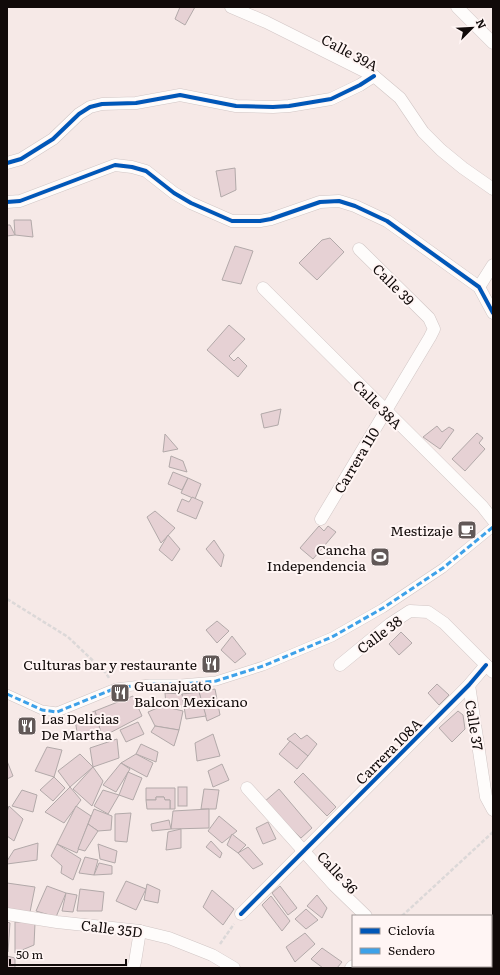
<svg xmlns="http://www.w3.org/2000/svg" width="500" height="975" viewBox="0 0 500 975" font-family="Literata,serif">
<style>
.building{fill:#e6d1d4;stroke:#b2a9a9}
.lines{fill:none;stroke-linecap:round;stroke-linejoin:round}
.pedestrian-casing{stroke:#d1c6c5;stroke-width:10}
.minor-casing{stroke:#d1c6c5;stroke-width:13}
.path{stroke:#dcd8d8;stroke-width:2.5;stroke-dasharray:4 2;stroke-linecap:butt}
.pedestrian{stroke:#fefcfb;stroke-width:9}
.minor{stroke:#fefcfb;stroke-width:12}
.quiet{stroke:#3da1e9;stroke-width:3;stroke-dasharray:6 3;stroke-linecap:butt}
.cycleway-casing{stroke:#fff5f4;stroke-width:6}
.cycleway{stroke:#0057b8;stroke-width:4}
.labels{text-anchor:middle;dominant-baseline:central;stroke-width:4;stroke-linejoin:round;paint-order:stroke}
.street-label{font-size:14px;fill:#110a09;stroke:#fff5f4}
.poi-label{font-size:14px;fill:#110a09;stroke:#fff5f4;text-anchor:end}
</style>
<rect width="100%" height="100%" fill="#f6e9e7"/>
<g class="building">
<path d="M180,7H195L185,25L175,19Z"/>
<path d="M235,168L236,190L221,197L216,171Z"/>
<path d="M14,220H31L33,237L15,235Z"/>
<path d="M7,225H10L15,235L7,236Z"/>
<path d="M330,238L344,252L317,280L299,263L322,240Z"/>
<path d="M235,246L253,251L241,284L222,280Z"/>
<path d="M229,325L245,339L229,356L234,361L238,357L247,366L238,377L207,350Z"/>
<path d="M281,409L278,425L264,428L261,414Z"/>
<path d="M437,426L442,432L449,427L454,430L440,449L423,437Z"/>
<path d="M477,433L483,438L479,443L485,449L465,471L452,459Z"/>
<path d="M165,434L178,449L163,452Z"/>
<path d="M171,456L183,461L187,472L169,467Z"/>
<path d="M173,472L188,478L182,490L168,484Z"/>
<path d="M188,478L201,484L195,499L181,493Z"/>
<path d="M192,497L203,502L196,519L177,511L182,499L189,502Z"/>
<path d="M155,511L175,528L161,543L147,517Z"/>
<path d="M319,526L324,531L328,526L336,532L313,559L300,548Z"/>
<path d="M168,535L180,549L172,561L159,550Z"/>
<path d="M214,540L224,555L221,567L206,549Z"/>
<path d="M217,621L229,631L217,643L206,630Z"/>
<path d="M401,632L412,643L399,655L389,644Z"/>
<path d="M232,636L246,654L235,663L221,650Z"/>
<path d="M437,684L449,695L439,705L428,693Z"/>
<path d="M215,689L220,715L207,721L199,692Z"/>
<path d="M199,692L206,716L186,719L182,694Z"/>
<path d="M165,693L182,694L184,707L166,706Z"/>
<path d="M133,696L142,716L102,737L95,711Z"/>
<path d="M162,706L183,711L179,730L155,726L148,712Z"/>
<path d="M95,711L102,737L78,739L75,719Z"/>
<path d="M458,711L463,715L465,729L452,742L439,728Z"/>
<path d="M138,722L144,734L126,742L120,730Z"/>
<path d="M155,726L179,730L174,746L151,732Z"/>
<path d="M295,733L301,739L307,735L317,744L308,756L287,739Z"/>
<path d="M213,734L220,756L197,761L195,743Z"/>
<path d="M117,739L119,758L93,767L90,748Z"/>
<path d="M290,741L308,756L297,769L279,754Z"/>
<path d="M141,744L158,752L156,762L136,754Z"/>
<path d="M47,747L62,750L54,777L35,771Z"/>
<path d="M80,754L93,767L70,787L58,771Z"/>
<path d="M136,754L153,763L147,777L121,763Z"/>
<path d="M7,761L13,776L7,779Z"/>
<path d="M121,763L130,769L116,792L103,785Z"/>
<path d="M222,764L229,780L213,787L208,771Z"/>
<path d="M93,767L103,781L92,806L73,789Z"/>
<path d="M128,772L142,778L133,800L119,795Z"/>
<path d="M303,773L336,807L327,816L294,782Z"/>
<path d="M54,777L65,788L53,801L40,790Z"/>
<path d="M70,787L81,800L64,823L45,812Z"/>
<rect x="178" y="787" width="9" height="19"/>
<path d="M146,788H175V809H170V800H165L164,797H156V800H146Z"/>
<path d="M204,789L219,790L216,809H201Z"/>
<path d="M279,789L312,828L301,838L264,802Z"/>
<path d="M22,790L37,795L33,812L12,806Z"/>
<path d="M103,790L119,795L108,814L94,806Z"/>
<path d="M156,797H164L165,800H170V809H147L146,800H156Z"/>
<path d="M9,806L23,819L14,841L7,836V812Z"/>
<path d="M76,806L91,816L77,853L57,844Z"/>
<path d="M94,809L112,816L111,830L98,831L88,824Z"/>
<path d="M209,809V828L171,829L173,811Z"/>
<path d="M131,813L127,842L115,841V814Z"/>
<path d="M219,816L237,831L222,843L208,831Z"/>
<path d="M169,820L171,829L152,831L151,824Z"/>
<path d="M268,822L276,839L263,844L256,828Z"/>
<path d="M88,824L98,831L85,851L78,849Z"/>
<path d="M181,829V848L166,850L168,832Z"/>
<path d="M232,834L246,845L238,853L227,845Z"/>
<path d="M211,841L222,853L220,858L206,847Z"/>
<path d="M38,843L37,860L7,864V861L14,850Z"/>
<path d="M57,844L81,859L73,880L61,873L62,866L51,856Z"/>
<path d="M98,844L117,851L115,863L100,859Z"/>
<path d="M248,847L263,864L253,869L238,853Z"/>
<path d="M85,857L98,860L94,875L79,873Z"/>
<path d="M99,863L112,866V874L94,875Z"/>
<path d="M126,881L146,889L136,910L116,901Z"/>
<path d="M7,883L35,887L30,912L7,909Z"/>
<path d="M147,884L160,890L158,903L144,900Z"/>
<path d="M47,886L66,893L56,917L36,911Z"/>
<path d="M280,886L297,908L288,915L272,893Z"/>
<path d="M80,889L104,892L102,911H77Z"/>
<path d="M212,890L234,909L223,925L203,907Z"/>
<path d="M66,893L77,895L73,912L62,911Z"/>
<path d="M317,895L327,908L322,918L307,906Z"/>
<path d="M271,896L290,921L282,931L262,905Z"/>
<path d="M306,909L318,920L306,929L295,919Z"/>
<path d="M7,922L10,923L8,952L7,951Z"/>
<path d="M15,922L35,923L34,945L15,953Z"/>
<path d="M305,933L315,944L295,962L286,947Z"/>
<path d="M322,948L342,962L337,968H323L311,959Z"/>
<path d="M7,956L15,958V968H7Z"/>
</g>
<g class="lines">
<defs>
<path id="pedestrian" d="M7,694L42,710L57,712L116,688L150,684H181L216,681L263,666L332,637L383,608L443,568L493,527"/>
<g id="minor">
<path d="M231,7L266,22L374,76L400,98L423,132L441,150L463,168L493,189"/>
<path d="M457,7L493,43"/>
<path d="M7,163L21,159L53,139L79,114L90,107L102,104L136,103L180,95L236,106L273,107L289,106L331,99L360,85L374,76"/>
<path d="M7,202L20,201L115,165L132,167L146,171L174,193L191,203L232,221H260L271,219L320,202L339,201L355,206L387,221L479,287L493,313"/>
<path d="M479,287L493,265"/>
<path d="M263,288L482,506L493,520"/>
<path d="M321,519L430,337L434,329L429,318L359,249"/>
<path d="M340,665L390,624L410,611L428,612L444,623L493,672"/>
<path d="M469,685L486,797L493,810"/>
<path d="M247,788L334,885L366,916"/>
<path d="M7,914L57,922L140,931L169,938L212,955L234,968"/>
<path d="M241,914L469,685L486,665"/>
<path d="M416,966L418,968"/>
<path d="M133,968L135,962L140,931"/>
<path d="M351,968L353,966"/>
</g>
</defs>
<use href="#pedestrian" class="pedestrian-casing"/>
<use href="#minor" class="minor-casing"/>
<g class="path">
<path d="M7,599L68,637L106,673L109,678"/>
<path d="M402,916L493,832"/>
<path d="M220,944L234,924"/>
</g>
<use href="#pedestrian" class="pedestrian"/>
<use href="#minor" class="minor"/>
<path class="quiet" d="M7,694L42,710L57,712L116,688L150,684H181L216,681L263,666L332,637L383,608L443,568L493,527"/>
<defs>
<g id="cycleway">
<path d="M7,163L21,159L53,139L79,114L90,107L102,104L136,103L180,95L236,106L273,107L289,106L331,99L360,85L374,76"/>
<path d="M7,202L20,201L115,165L132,167L146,171L174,193L191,203L232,221H260L271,219L320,202L339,201L355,206L387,221L479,287L493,313"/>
<path d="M241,914L469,685L486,665"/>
</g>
</defs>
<use href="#cycleway" class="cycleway-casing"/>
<use href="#cycleway" class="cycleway"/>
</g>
<defs>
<symbol id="cafe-square" viewBox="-11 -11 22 22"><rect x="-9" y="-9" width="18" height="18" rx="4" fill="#615857" stroke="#fff5f4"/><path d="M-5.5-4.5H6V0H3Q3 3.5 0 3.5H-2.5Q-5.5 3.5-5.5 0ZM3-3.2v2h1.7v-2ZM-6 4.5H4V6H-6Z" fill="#fff"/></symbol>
<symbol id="stadium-square" viewBox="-11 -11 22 22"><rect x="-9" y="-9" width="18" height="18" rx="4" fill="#615857" stroke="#fff5f4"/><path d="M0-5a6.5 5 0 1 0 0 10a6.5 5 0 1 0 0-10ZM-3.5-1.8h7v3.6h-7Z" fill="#fff"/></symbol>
<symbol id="restaurant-square" viewBox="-11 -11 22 22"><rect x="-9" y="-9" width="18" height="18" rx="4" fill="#615857" stroke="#fff5f4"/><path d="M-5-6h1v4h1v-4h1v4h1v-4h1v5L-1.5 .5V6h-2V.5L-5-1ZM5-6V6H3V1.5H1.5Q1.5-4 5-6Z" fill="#fff"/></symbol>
</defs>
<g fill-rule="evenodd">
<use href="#cafe-square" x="456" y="519" width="22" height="22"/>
<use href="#stadium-square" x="369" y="546" width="22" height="22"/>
<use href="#restaurant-square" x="200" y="653" width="22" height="22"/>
<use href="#restaurant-square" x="109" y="682" width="22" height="22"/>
<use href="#restaurant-square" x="16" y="715" width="22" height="22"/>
</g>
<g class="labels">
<g class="street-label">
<text transform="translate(350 52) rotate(28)">Calle 39A</text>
<text transform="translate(394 284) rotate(45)">Calle 39</text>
<text transform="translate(378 404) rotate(45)">Calle 38A</text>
<text transform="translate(356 460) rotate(-59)">Carrera 110</text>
<text transform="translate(379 634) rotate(-37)">Calle 38</text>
<text transform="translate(475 725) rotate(81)">Calle 37</text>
<text transform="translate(388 751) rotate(-45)">Carrera 108A</text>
<text transform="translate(338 872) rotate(47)">Calle 36</text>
<text transform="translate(112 928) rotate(7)">Calle 35D</text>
</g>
<g class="poi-label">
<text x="453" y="530">Mestizaje</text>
<text x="366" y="549">Cancha<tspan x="366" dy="16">Independencia</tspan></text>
<text x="197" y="664">Culturas bar y restaurante</text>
<text x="134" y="685" text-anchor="start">Guanajuato<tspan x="134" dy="16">Balcon Mexicano</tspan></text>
<text x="41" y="718" text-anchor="start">Las Delicias<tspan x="41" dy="16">De Martha</tspan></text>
</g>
</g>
<rect width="500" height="975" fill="none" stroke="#110a09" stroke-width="16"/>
<rect x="352" y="915" width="140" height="52" fill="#fff5f4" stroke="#a09796"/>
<rect x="360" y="928" width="20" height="6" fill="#0057b8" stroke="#a09796"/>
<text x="388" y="935" font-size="12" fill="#110a09">Ciclovía</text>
<rect x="360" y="948" width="20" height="6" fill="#3da1e9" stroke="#a09796"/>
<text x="388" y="955" font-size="12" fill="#110a09">Sendero</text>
<g transform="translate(472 28) rotate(66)" stroke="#fff5f4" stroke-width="3" paint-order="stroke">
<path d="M0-3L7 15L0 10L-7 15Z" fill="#110a09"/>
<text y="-6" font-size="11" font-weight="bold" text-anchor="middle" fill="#110a09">N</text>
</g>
<path d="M10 959v6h116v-6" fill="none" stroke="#110a09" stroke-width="2"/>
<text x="16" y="959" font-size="12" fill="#110a09" stroke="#fff5f4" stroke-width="3" paint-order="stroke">50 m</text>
</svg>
